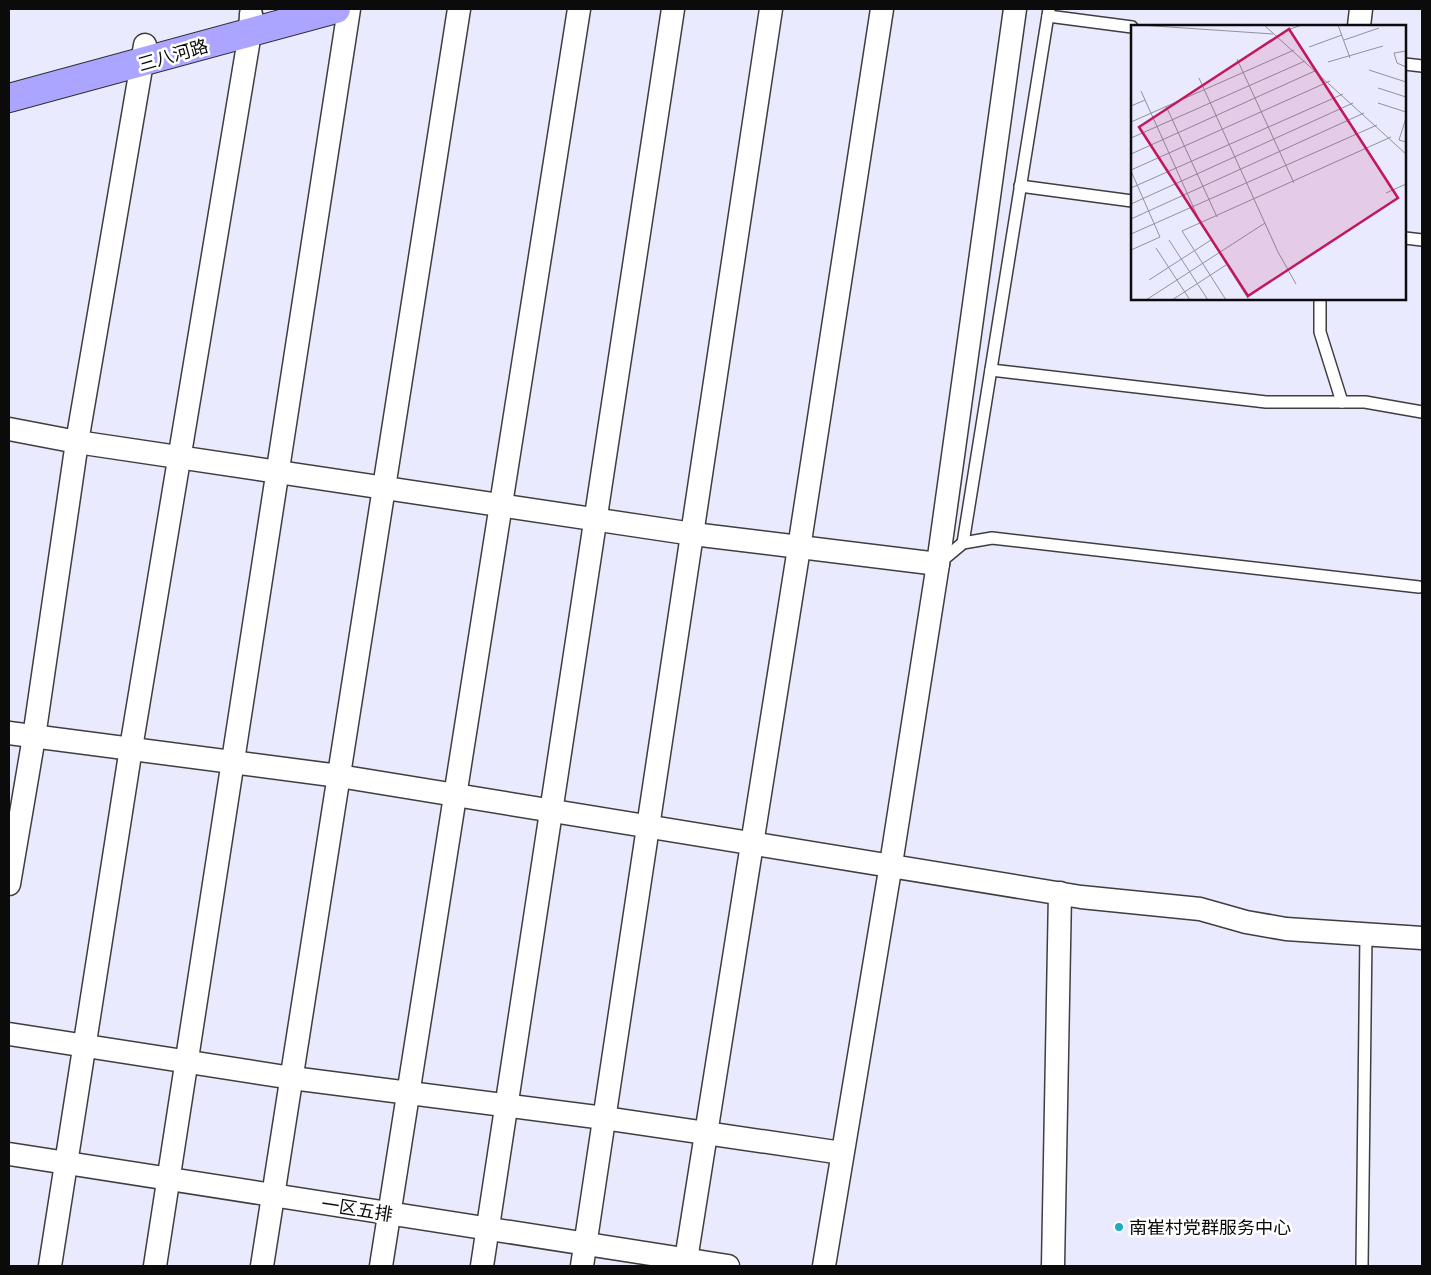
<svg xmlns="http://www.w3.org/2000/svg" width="1431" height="1275" viewBox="0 0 1431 1275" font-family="'IBM Plex Serif','Noto Sans SC',serif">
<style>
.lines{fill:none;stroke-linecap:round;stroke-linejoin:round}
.lane-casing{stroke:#3e3e3e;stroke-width:14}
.street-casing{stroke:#3e3e3e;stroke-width:25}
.secondary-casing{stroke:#2d2d2d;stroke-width:30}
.lane{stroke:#fff;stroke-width:11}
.street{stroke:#fff;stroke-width:22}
.secondary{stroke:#aba5ff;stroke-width:28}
.poi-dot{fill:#1aaec4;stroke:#fff;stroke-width:2}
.labels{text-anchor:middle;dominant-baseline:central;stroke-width:5;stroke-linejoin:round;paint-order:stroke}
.street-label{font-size:18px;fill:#0b0b0b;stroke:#fff}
.poi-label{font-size:18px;fill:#0b0b0b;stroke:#fff;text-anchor:start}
.inset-road{fill:none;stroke:#91919d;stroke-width:1}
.view{fill:#c2185b;fill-opacity:0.15;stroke:#c2185b;stroke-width:2.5}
.inset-edge{fill:none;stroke:#0b0b0b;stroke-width:2.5}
</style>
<rect width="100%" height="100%" fill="#eaeaff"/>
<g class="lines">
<defs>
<g id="lane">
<path d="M1048,16L1132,27"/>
<path d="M1405,64L1422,66"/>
<path d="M1020,186L1132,201"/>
<path d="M1405,238L1422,240"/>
<path d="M1320,299V332L1342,402"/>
<path d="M991,370L1266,402H1365L1422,412"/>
<path d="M963,543L1049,9"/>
<path d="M939,563L963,543L992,538L1419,587"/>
<path d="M1362,1266L1366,935"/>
</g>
<g id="street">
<path d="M1359,26L1361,9"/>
<path d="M9,429L77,442L693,534L938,564"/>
<path d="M9,733L339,776L1081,897L1200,909L1246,922L1286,929L1422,938"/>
<path d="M9,884L34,737L77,442L145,45"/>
<path d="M9,1034L292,1078L604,1118L842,1153"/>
<path d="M9,1154L728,1266"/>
<path d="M50,1266L131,748L250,33L251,14"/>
<path d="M155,1266L349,9"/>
<path d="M262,1266L459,9"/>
<path d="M381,1266L579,9"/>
<path d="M482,1266L673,9"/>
<path d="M582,1266L771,9"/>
<path d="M685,1266L799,548L882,9"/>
<path d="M824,1266L891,864L938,564L1015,9"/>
<path d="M1053,1266L1060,893"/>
</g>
<path id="secondary" d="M9,98L336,9"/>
</defs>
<use href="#lane" class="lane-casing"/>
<use href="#street" class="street-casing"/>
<use href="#secondary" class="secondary-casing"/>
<use href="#lane" class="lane"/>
<use href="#street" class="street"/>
<use href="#secondary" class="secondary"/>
</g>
<circle class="poi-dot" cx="1119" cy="1227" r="5"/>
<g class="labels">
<g class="street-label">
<text transform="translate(173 55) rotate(-16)">三八河路</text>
<text transform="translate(357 1209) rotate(9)">一区五排</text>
</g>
<g class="poi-label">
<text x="1129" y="1227">南崔村党群服务中心</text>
</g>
</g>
<g transform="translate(1131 25)">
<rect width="275" height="275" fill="#eaeaff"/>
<path class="inset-road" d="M9,0L142,9M133,0L275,129M207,0L219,33M156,5L171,0M213,15L248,3M178,22L211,10M275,26L263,28L266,38L275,42M106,34L163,158M197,37L252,21M238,45L275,57M68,53L147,227L165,259M247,63L275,72M10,66L70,199L118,275M247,78L275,87M0,81L14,75M35,81L86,192M275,93L268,115L275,117M0,97L163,25M0,113L174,36M0,129L186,45M0,145L199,56M0,146L29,212L0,225M0,163L212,69M255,168L275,159M0,179L222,78M0,194L233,88M0,209L246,100M38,215L77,275M25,223L59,275M18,255L80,215M15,275L134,198M41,275L95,240M95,275L51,206L260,112"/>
<path class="view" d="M158,4L267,173L117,271L8,102Z"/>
<rect width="275" height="275" class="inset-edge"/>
</g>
<rect width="1431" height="1275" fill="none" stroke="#0b0b0b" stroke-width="20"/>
</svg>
